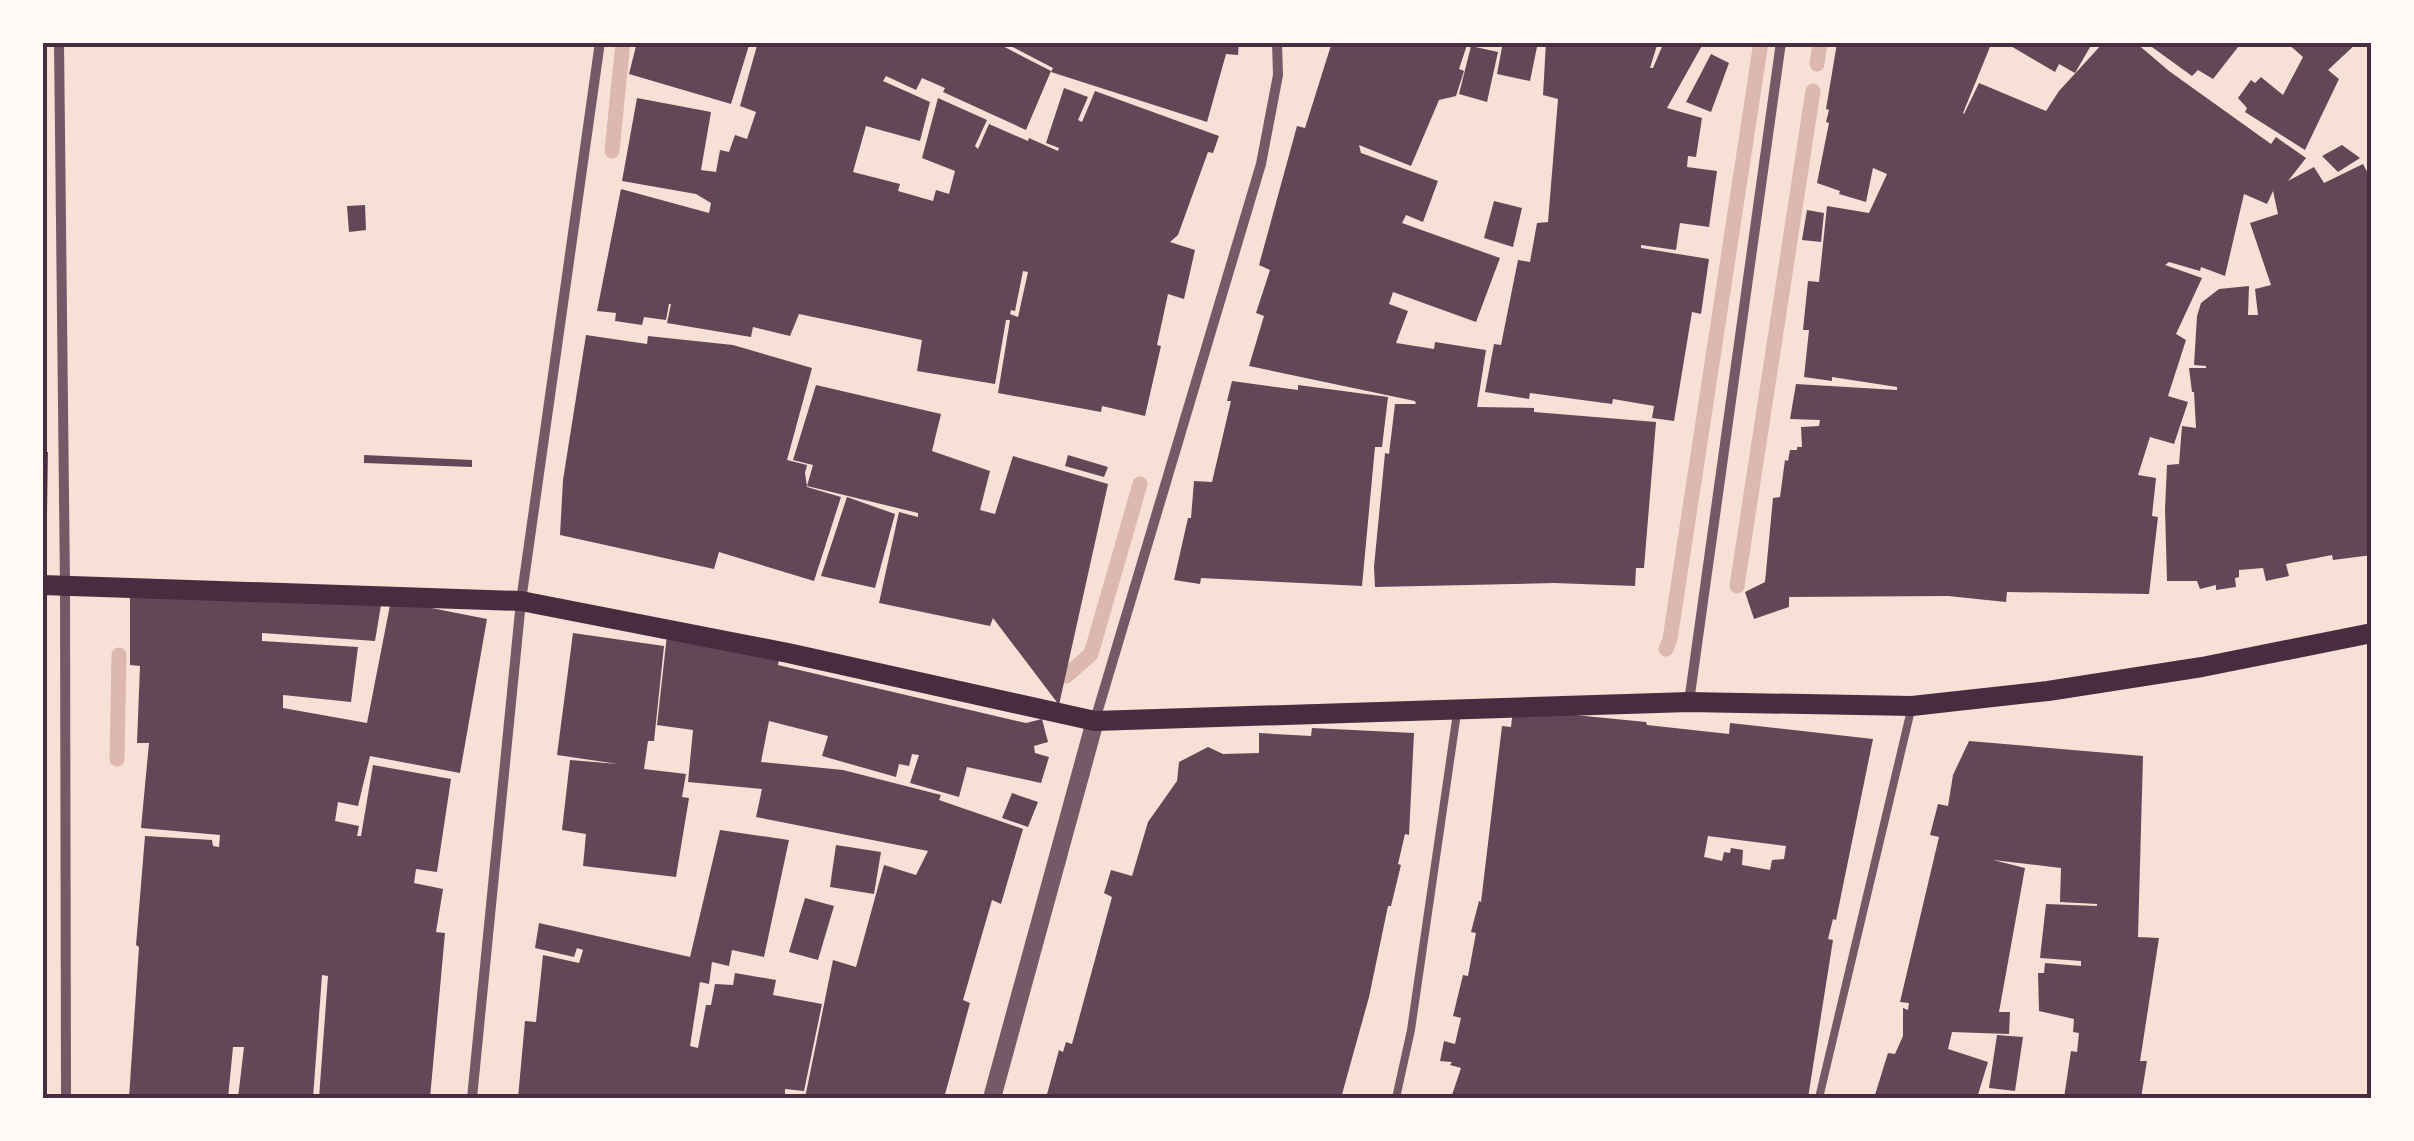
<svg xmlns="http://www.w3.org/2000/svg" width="2414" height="1141" viewBox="0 0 2414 1141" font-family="'Noto Sans',sans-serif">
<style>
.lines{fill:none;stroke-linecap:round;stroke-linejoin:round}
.stream{stroke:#dcb8b0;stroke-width:15}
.building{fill:#644757;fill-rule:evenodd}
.service{stroke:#755966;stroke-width:8}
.minor{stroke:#755966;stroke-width:10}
.tertiary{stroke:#755966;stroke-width:18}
.secondary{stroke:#4a2c40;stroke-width:20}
.neatline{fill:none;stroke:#4a2c40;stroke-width:4}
</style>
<rect width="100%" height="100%" fill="#f7e1d7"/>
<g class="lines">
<g class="stream">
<path d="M1817,64L1820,42"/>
<path d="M612,151L623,42"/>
<path d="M1737,586L1813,91"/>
<path d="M1666,649L1670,639L1761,42"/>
<path d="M1066,676L1091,654L1140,484"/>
<path d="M117,759L119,655"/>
</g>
</g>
<g class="building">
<path d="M637,42H750L731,104L629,74Z"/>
<path d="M758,42H995L1051,71L1026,130L943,92L945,88L922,78L916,90L886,76L883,81L930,102L920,141L866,126L853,172L900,184L898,191L933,201L936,190L949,194L955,171L922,158L938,98L987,120L975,146L978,149L989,124L1028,141L1029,138L1058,151L1059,148L1046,143L1064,88L1088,97L1078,120L1082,122L1095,91L1219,136L1213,153L1208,152L1178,235L1170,242L1195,250L1184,299L1168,294L1157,345L1161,346L1145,416L1102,406L1101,412L998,393L1010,320H1006L995,384L917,371L922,340L799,314L790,336L753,327L751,337L667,323L671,304H669L666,320L644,317L642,325L615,321L616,313L597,311L621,189L709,213L711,203L696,194L622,181L637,98L711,112L701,170L716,172L720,150L729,152L735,135L747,139L756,112L740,106ZM1023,271L1028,272L1018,317L1010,314L1011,310L1015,311Z"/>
<path d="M1003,42H1239L1238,55L1226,54L1207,122L1051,72L1053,68Z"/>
<path d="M1332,42H1468L1459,69L1464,71L1456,96L1439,100L1411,166L1359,145L1361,153L1438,181L1423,222L1406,215L1402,223L1500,258L1476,322L1393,292L1389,304L1408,311L1396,343L1434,349L1435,342L1486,350L1477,407L1534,408V412L1656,422L1644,568H1636L1635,586L1554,583L1375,587L1374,567L1385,453L1389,454L1395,404H1416L1415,401L1249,366L1264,316L1256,313L1270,270L1259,265L1297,126L1305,128Z"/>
<path d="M1503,42H1538L1530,81L1497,74Z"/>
<path d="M1546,42H1658L1650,68H1653L1664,42H1704L1667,108L1702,118L1696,157L1688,156L1687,167L1717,171L1709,227L1680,223L1676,250L1641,245V248L1709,259L1701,314L1692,312L1674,421L1652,418L1654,406L1613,399L1612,404L1530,393L1529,399L1485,392L1494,344L1501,345L1518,260L1530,262L1537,223L1548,222L1558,99L1543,95Z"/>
<path d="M1992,42L1963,113L1964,114L1979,83L2046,111L2059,91L2104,42H2135L2169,71L2271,144L2276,137L2306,158L2288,181L2314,167L2324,183L2363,164L2372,181V555L2333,560L2332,555L2286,564L2289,576L2266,581L2263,568L2239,570V577L2235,578L2236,587L2216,590V585L2200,589L2197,581H2167L2165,509L2167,465L2179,464L2182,426L2196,428L2194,392H2192L2189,368H2206V366L2194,365L2197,316L2201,303L2219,289L2249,286L2248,315H2258L2255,289L2271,285L2250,223L2278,214L2273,191L2267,204L2244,194L2225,276L2201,267L2200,271L2169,262L2165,265L2202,278L2176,334L2186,340L2168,396L2188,402L2174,444L2150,437L2138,475L2156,478L2152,516L2158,517L2149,594L2007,592L2006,602L1948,596L1789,597V607L1754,619L1745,592L1765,582L1773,498L1780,497L1785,460L1788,461L1790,450H1797V447H1802L1801,427L1819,426L1820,420L1790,419L1796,384L1897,390V387L1832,377V381L1804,377L1809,330H1803L1808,281L1819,282L1827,206L1869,213L1887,174L1873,168L1866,202L1839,194L1840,191L1817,183L1829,123L1826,122L1829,110L1826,109L1837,43Z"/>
<path d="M2004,42H2093L2075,73L2059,64L2055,72Z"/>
<path d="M2145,42H2242L2213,79L2198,70L2192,76Z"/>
<path d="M2286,42H2358L2328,70L2339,79L2305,150L2245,112L2247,108L2238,98L2251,80L2255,83L2261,77L2283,95L2303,57Z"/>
<path d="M1471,46L1498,52L1487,102L1459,94Z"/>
<path d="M1711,54L1729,63L1711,112L1686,102Z"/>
<path d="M2342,145L2360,158L2338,172L2322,156Z"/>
<path d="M1494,201L1522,208L1513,247L1484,238Z"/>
<path d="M365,205L366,230L349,232L347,206Z"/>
<path d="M1807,210L1824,213L1821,242L1802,240Z"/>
<path d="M586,335L647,344L648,336L733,345L812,368L787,460L807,465L805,473L807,487L841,497L814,581L719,552L714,569L560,535L563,480Z"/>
<path d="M1232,381L1298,390V385L1388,397L1382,447H1375L1362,586L1201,578L1200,584L1174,580L1188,518H1191L1194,481L1212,482L1231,401H1227Z"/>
<path d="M816,385L941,414L932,451L990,471L980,510L995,514L1013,456L1108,484L1059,705L993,618L990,626L879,603L899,512L918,517V513L807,486L813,465L793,460Z"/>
<path d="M42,452H48L47,514H42Z"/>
<path d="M364,455L472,460V467L364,463Z"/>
<path d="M1068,455L1108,467L1104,477L1065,466Z"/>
<path d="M847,497L895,514L875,588L821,576Z"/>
<path d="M130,596L381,605L375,641L262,633V641L358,647L351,702L283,695V708L367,723L391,600L487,619L460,773L370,756L358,806L338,802L335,821L359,826L357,836H361L373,765L451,779L437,872L416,869L414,883L443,889L436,932L445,933L430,1098H319L328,976L322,975L313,1098H238L244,1047H233L228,1098H129L139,947L136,945L145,836L212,840L213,846L219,847L220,835L141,828L149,743H137L140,666L130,665Z"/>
<path d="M573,633L664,646L654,741H648L644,769L686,774L682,797L689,798L676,877L583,866L586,834L562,830L570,760L618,764L557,755Z"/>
<path d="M667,635L780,655L778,665L1026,723L1042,719L1048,742L1034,746L1035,753L1049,757L1041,783L967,767L959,797L910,783L919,755L912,754L909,766L899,764L896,777L822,756L828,736L769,721L761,762L843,770L941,795L939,800L1023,829L1001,904L992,900L963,1000L970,1003L944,1098H805L833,960L856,967L884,865L916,875L928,851L756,817L762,789L688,782L693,730L657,725Z"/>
<path d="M1513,709L1646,722L1647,725L1729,734L1730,723L1873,739L1836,920L1833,919L1828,939L1833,940L1808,1098H1451L1461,1068L1450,1065L1452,1062L1440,1061L1444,1041L1455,1044L1461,1018L1453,1016L1463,975L1468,976L1476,933L1471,932L1479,901L1481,902L1502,726L1511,727ZM1708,836L1786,846L1784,859L1772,860L1770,870L1742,865L1743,850L1731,848L1730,853L1724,852L1722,861L1704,857Z"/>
<path d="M1312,728L1414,733L1409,835L1405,834L1398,864L1401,865L1391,906H1388L1369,997L1341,1098H1046L1059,1050L1063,1052L1066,1042L1072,1044L1112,897L1104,893L1111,870L1132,876L1148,822L1177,781L1179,762L1208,747L1223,754L1259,753V733L1311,736Z"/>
<path d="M1969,741L2143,756L2138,937L2159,938L2140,1061H2147L2141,1098H2064L2071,1051L2077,1052L2079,1033L2073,1032L2074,1019L2039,1011L2038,973H2044L2045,963L2081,966V961L2040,958L2046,904L2097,906V904L2060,902L2061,868L1993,860L2025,868L1999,1012H2010L2009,1034L1952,1032L1948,1049L1988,1062L1977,1098H1874L1888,1053L1895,1054L1903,1036V1008L1908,1010L1909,1003L1900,1002L1939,837L1930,835L1938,804L1948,806L1953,775Z"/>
<path d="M1012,793L1038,802L1028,827L1002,818Z"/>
<path d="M720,830L789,840L764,957L732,950L729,966L712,962L709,984L700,982L690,1046L698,1048L706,1005H711L715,984L733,985L735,973L776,980L773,995L822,1004L804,1091L785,1089V1098H518L525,1021L536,1022L543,955L579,963L583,950L577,948L574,957L535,948L539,923L690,957Z"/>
<path d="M836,845L881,852L874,894L830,887Z"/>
<path d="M805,898L834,906L818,960L789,952Z"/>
<path d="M1997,1035L2023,1037L2015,1091L1989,1088Z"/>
</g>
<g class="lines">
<g class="service">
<path d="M1396,1098L1411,1030L1457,713"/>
<path d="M1819,1098L1911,710"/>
</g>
<g class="minor">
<path d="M59,42L65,586L66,1098"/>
<path d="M1689,702L1781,42"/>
<path d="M1095,720L1261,164L1278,75L1277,42"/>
<path d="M472,1098L521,601L600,42"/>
</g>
<path class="tertiary" d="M992,1098L1095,721"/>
<path class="secondary" d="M42,585L521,601L788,653L1095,721L1689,702L1912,706L2048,691L2202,667L2372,633"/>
</g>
<rect width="2414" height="1141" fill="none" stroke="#fffaf5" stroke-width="90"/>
<rect x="45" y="45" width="2324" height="1051" class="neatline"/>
</svg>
